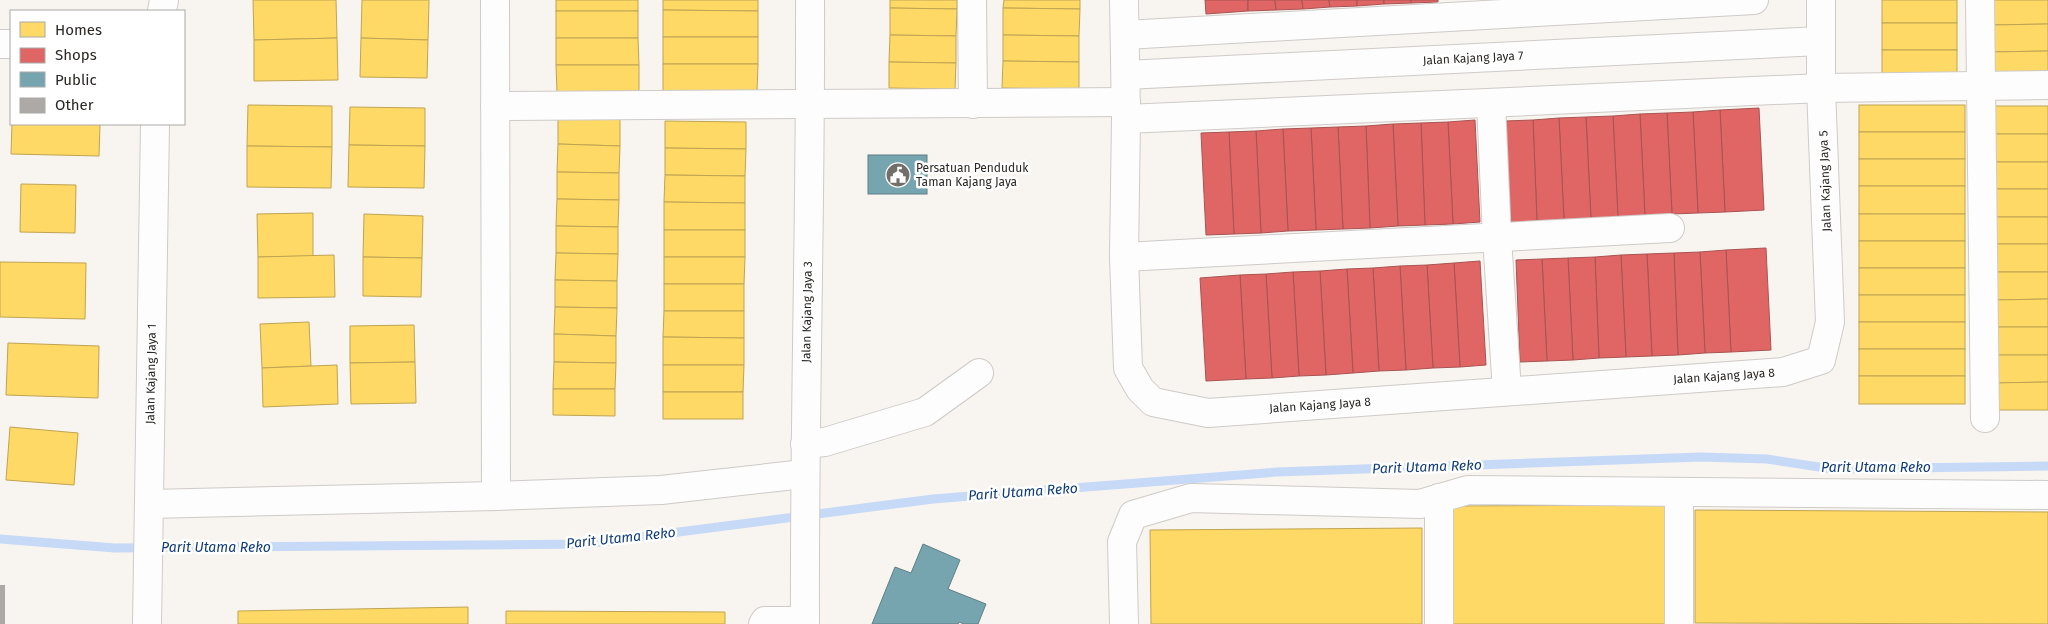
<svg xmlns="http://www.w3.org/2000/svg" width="2048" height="624" viewBox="0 0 2048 624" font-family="'Fira Sans',sans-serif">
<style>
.homes{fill:#ffd966;stroke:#bfa452}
.shops{fill:#e06666;stroke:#a95352}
.public{fill:#76a5af;stroke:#5f7f85}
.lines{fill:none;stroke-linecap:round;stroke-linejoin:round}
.stream{stroke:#c6d9f6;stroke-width:9}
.building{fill:#aca9a6}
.minor-casing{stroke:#cecbc8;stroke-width:30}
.minor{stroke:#fefdfd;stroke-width:28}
.labels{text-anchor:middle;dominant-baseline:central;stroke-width:5;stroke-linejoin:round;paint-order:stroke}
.street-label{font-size:12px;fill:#2a2724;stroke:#fff}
.poi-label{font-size:12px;fill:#2a2724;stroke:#fff;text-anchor:start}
.water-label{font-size:14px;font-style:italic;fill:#103c7a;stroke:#fff}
</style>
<rect width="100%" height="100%" fill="#f8f4f0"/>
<g class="homes">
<path d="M253,0H336L337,38L254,40Z"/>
<path d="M362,0H429L428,40L361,38Z"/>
<rect x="556" y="0" width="82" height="11"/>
<path d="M663,0H758V11L663,10Z"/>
<path d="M890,0H957V9L890,8Z"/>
<path d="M1004,0H1080V9L1003,8Z"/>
<rect x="1882" y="0" width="75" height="23"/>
<path d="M1990,0H2048V24L1991,25Z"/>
<path d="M890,8L957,9L956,36L890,35Z"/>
<path d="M1003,8L1080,9L1079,36L1003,35Z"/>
<path d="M663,10L758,11V37H663Z"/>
<rect x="556" y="11" width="82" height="27"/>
<rect x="1882" y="23" width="75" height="27"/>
<path d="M2048,24V51L1991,52V25Z"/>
<path d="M890,35L956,36V63L889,62Z"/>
<path d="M1003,35L1079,36V62L1003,61Z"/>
<rect x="663" y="37" width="95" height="27"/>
<path d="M337,38L338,80L254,81V40Z"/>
<path d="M361,38L428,40L427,78L360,77Z"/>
<path d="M556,38H638L639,65H556Z"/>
<rect x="1882" y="50" width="75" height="27"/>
<path d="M2048,51V78L1992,79L1991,52Z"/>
<path d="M1003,61L1079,62V89L1002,88Z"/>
<path d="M889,62L956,63L955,89L889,88Z"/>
<path d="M663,64H758L757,91H663Z"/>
<path d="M556,65H639V91L557,92Z"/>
<path d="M248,105L332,106V147L247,146Z"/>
<rect x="1859" y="105" width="106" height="27"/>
<rect x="1992" y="106" width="56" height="28"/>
<path d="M350,107L425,108V146L349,145Z"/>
<path d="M558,117L620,118V146L558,144Z"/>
<path d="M665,121L746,122V149L665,148Z"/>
<path d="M12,124H100L99,156L11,154Z"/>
<rect x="1859" y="132" width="106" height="27"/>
<rect x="1992" y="134" width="56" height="28"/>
<path d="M558,144L620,146L619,173L557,172Z"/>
<path d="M349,145L425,146L424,188L348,187Z"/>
<path d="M247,146L332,147L331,188L247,187Z"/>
<path d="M665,148L746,149L745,176L665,175Z"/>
<rect x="1859" y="159" width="106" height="27"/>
<rect x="1992" y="162" width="56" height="27"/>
<path d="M557,172L619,173V200L557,199Z"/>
<path d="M665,175L745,176V203L664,202Z"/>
<path d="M21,184L76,185L75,233L20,232Z"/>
<rect x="1859" y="186" width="106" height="28"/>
<rect x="1992" y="189" width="56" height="28"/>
<path d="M557,199L619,200L618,227L556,226Z"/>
<path d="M664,202L745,203V230H664Z"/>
<path d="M313,213V256L258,257L257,214Z"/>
<path d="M364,214L423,216L422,258L363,257Z"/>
<rect x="1859" y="214" width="106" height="27"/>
<rect x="1992" y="217" width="56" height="27"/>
<path d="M556,226L618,227V254L556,253Z"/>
<rect x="664" y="230" width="81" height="27"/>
<rect x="1859" y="241" width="106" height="27"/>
<path d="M1992,244H2048V272H1993Z"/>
<path d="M556,253L618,254L617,281L555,280Z"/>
<path d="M334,255L335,297L258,298V257Z"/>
<path d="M363,257L422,258L421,297L363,296Z"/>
<path d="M664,257H745L744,284H664Z"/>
<path d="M0,262L86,263L85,319L0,317Z"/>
<rect x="1859" y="268" width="106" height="27"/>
<path d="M1993,272H2048V299L1993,300Z"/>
<path d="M555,280L617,281V308L555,307Z"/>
<rect x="664" y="284" width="80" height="27"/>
<rect x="1859" y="295" width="106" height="27"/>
<path d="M2048,299V327H1993V300Z"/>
<path d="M555,307L617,308L616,336L554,334Z"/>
<path d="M664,311H744V338L663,337Z"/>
<path d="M309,322L311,366L262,368L260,324Z"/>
<rect x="1859" y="322" width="106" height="27"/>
<path d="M414,325L415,362L350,363V326Z"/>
<rect x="1993" y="327" width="55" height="28"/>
<path d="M554,334L616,336V363L554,362Z"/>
<path d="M663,337L744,338V365H663Z"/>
<path d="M8,343L99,346L98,398L6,395Z"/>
<rect x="1859" y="349" width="106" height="27"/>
<path d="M1993,355H2048V382L1993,383Z"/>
<path d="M415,362L416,403L351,404L350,363Z"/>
<path d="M554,362L616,363L615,389H553Z"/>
<path d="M337,365L338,404L263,407L262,368Z"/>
<path d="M663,365H744L743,392H663Z"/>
<rect x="1859" y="376" width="106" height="28"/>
<path d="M2048,382V410H1993V383Z"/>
<path d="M553,389H615V416L553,415Z"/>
<rect x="663" y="392" width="80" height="27"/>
<path d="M10,427L78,433L74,485L6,480Z"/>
<path d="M1666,505L1667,624H1452L1451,506Z"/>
<path d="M1695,510L2048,512V624L1695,623Z"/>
<path d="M1422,528V624H1151L1150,530Z"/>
<path d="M468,607V624H238V611Z"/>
<path d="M506,611L725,612V624H506Z"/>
</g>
<g class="shops">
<path d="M1205,0H1248V11L1206,14Z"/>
<path d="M1248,0H1275L1276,10L1248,11Z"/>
<path d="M1275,0H1302L1303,9L1276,10Z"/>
<path d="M1302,0H1329L1330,7L1303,9Z"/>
<path d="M1329,0H1357V6L1330,7Z"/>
<path d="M1357,0H1384V4L1357,6Z"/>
<path d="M1384,0H1411V3L1384,4Z"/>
<path d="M1411,0H1438V2L1411,3Z"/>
<path d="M1759,108L1764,210L1725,212L1720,110Z"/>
<path d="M1720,110L1725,212L1698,213L1693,112Z"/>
<path d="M1693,112L1698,213L1672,214L1667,113Z"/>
<path d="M1667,113L1672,214L1645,216L1640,114Z"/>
<path d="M1640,114L1645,216L1618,217L1613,116Z"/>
<path d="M1613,116L1618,217L1591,219L1586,117Z"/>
<path d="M1586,117L1591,219L1564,220L1559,118Z"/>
<path d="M1559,118L1564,220L1537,221L1533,120Z"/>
<path d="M1475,120L1480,222L1453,224L1448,122Z"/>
<path d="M1533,120L1537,221L1511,223L1505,121Z"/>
<path d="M1448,122L1453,224L1425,225L1421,123Z"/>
<path d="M1421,123L1425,225L1398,226L1393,124Z"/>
<path d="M1393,124L1398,226L1370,228L1366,126Z"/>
<path d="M1366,126L1370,228L1343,229L1338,127Z"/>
<path d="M1338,127L1343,229L1316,230L1311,128Z"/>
<path d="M1311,128L1316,230L1288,231L1283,129Z"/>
<path d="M1283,129L1288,231L1261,233L1256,131Z"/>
<path d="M1256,131L1261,233L1234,234L1229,132Z"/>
<path d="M1229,132L1234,234L1206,235L1201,133Z"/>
<path d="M1766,248L1771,350L1731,352L1726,250Z"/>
<path d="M1726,250L1731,352L1705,353L1700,252Z"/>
<path d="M1700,252L1705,353L1678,355L1674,253Z"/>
<path d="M1674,253L1678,355L1652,356L1647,254Z"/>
<path d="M1647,254L1652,356L1626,357L1621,255Z"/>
<path d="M1621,255L1626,357L1599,358L1595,257Z"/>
<path d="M1595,257L1599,358L1573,360L1568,258Z"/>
<path d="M1568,258L1573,360L1547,361L1542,259Z"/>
<path d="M1542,259L1547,361L1520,362L1516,260Z"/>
<path d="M1480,261L1486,365L1460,367L1454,263Z"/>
<path d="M1454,263L1460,367L1433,368L1427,265Z"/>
<path d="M1427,265L1433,368L1406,370L1400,266Z"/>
<path d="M1400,266L1406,370L1379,371L1373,268Z"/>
<path d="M1373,268L1379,371L1353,373L1347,269Z"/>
<path d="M1347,269L1353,373L1326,375L1320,271Z"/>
<path d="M1320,271L1326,375L1299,376L1293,272Z"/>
<path d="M1293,272L1299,376L1272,378L1266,274Z"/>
<path d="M1266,274L1272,378L1246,379L1240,275Z"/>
<path d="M1240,275L1246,379L1206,381L1200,278Z"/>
</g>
<g class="public">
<rect x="868" y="155" width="59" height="39"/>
<path d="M923,544L960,560L948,589L986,604L978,624H964L959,622L958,624H872L895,567L911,573Z"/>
</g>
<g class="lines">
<path class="stream" d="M0,539L115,548L586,544L933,499L1277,472L1701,457L1767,459L1832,469L2048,466"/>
</g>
<rect class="building" x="0" y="585" width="5" height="39"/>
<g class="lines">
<defs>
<g id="minor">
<path d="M495,0L496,496"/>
<path d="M972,0L973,104"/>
<path d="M1124,0L1126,119L1124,257L1128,368L1140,389L1153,402L1208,413L1783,372L1821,360L1830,322L1821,88V0"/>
<path d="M1980,0L1985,418"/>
<path d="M162,11L164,0"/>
<path d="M1125,35L1754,0"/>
<path d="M0,44H11"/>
<path d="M1126,75L1821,41"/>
<path d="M1491,103L1497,238L1507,391"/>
<path d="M495,106L1126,102"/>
<path d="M1126,119L1821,88L2048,85"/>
<path d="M1124,257L1670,228"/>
<path d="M805,444L825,442L925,412L979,373"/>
<path d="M1679,492V624"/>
<path d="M1439,498V624"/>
<path d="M149,504L496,496L661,490L804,474"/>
<path d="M147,624L155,124"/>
<path d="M763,624L765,621H805"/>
<path d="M805,624C804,416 811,208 810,0"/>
<path d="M1124,624L1122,542L1133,515L1191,498L1420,504L1468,490L2048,495"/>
</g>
</defs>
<use href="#minor" class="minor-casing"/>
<use href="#minor" class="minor"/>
</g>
<defs>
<symbol id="civic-disc" viewBox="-11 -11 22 22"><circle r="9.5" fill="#726f6b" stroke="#fff"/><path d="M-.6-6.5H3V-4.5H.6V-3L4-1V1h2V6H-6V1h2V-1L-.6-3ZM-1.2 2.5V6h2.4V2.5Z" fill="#fff"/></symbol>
</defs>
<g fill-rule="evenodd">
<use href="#civic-disc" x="884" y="161" width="28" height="28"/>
</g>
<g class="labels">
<g class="street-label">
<text transform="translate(1473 58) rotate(-3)">Jalan Kajang Jaya 7</text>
<text transform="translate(1825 181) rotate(-92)">Jalan Kajang Jaya 5</text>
<text transform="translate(807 312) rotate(-89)">Jalan Kajang Jaya 3</text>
<text transform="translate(151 374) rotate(-89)">Jalan Kajang Jaya 1</text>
<text transform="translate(1724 376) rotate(-4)">Jalan Kajang Jaya 8</text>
<text transform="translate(1320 405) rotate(-4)">Jalan Kajang Jaya 8</text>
</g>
<g class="poi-label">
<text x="916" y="168">Persatuan Penduduk<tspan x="916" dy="14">Taman Kajang Jaya</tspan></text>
</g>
<g class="water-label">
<text transform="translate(1427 467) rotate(-2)">Parit Utama Reko</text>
<text x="1876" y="467">Parit Utama Reko</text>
<text transform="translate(1023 492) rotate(-4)">Parit Utama Reko</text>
<text transform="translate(621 538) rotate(-6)">Parit Utama Reko</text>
<text x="216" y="547">Parit Utama Reko</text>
</g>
</g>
<rect x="10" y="10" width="175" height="115" fill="#ffffff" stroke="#aaa9a7"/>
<rect x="20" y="22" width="25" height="15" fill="#ffd966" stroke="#aaa9a7"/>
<text x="55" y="35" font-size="15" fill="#2a2724">Homes</text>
<rect x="20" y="48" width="25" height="15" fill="#e06666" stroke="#aaa9a7"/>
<text x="55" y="60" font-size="15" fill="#2a2724">Shops</text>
<rect x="20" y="72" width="25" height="15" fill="#76a5af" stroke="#aaa9a7"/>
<text x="55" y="85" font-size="15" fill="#2a2724">Public</text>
<rect x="20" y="98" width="25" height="15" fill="#aca9a6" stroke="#aaa9a7"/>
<text x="55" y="110" font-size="15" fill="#2a2724">Other</text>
</svg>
